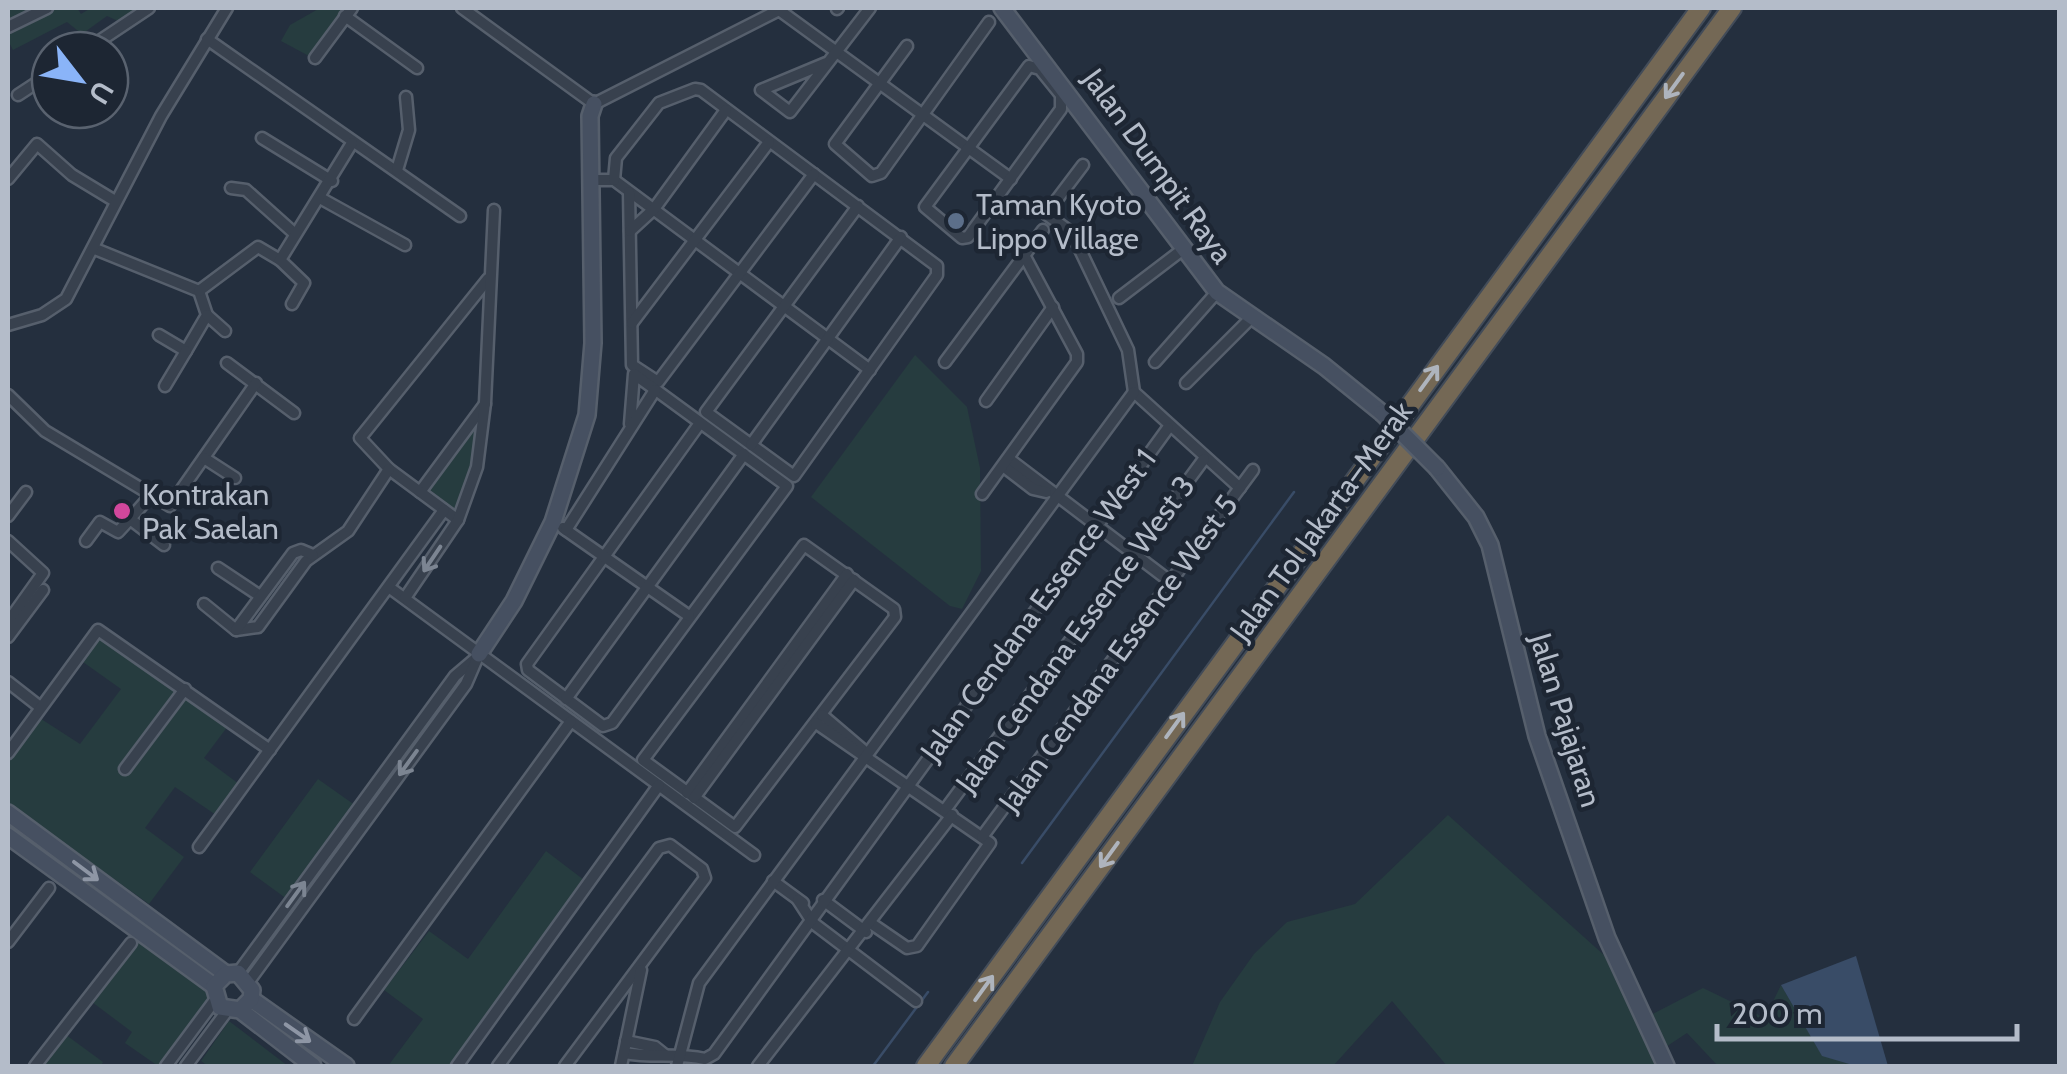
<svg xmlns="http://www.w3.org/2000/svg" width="2067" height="1074" viewBox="0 0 2067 1074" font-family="Cabin,sans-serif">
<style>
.green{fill:#263c3f}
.water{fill:#394c67}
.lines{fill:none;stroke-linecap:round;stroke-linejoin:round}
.stream{stroke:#394c67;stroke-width:2.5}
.street-casing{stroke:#565f6c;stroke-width:15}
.secondary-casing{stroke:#565f6c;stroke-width:20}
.highway-casing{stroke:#434c59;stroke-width:22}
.street{stroke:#38414e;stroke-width:10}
.secondary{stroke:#465061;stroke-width:15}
.highway{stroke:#746855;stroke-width:18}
.secondary-bridge-casing{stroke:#565f6c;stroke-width:20;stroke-linecap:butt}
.secondary-bridge{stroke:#465061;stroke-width:15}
.oneway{stroke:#aeb4bd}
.oneway2{stroke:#7c8592}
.oneway3{stroke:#8e96a5}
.service-dot{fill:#5c6f8a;stroke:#1d2633;stroke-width:4}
.hotel-dot{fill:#d1479c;stroke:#1d2633;stroke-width:4}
.labels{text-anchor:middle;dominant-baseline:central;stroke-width:9;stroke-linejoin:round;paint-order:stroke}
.street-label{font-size:30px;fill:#b4bcc9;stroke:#1d2633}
.poi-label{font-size:30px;fill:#b4bcc9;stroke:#1d2633;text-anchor:start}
</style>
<rect width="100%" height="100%" fill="#242f3e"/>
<g class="green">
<path d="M8,8H77L81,14L91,8H133V13L120,22L107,16L82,34L67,22L13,50L8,40Z"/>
<path d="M320,8H344L309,56L281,41L290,25Z"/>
<path d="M915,355L967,407L980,468L981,571L962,609L950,606L811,497Z"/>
<path d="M477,419L472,475L455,510L429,489Z"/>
<path d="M98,630L231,722L204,758L239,784L216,815L175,787L145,828L184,857L149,904L8,804V752L35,715L80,744L121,689L76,657Z"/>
<path d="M318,779L359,808L291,902L250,872Z"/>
<path d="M1448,815L1604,955L1639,1021L1703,988L1765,1018L1781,985L1822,1055L1856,1066H1718L1687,1033L1652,1056L1656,1066H1447L1392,1001L1333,1066H1192L1220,1002L1254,954L1287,922L1355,904Z"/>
<path d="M546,851L584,880L450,1066H388L423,1019L384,990L429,931L468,959Z"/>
<path d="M139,933L214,986L215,1000L166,1066H158L125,1043L132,1032L88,999Z"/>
<path d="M229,1021L288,1066H208L201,1061Z"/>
<path d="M62,1032L103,1062L101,1066H35Z"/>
</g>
<path class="water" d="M1856,956L1888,1066H1856L1822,1056L1781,985Z"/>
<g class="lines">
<g class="stream">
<path d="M1022,863L1294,492"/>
<path d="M873,1066L928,992"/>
</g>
<defs>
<g id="street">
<path d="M462,8L594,104L779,10L1011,179"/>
<path d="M837,9L838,8"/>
<path d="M345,16L417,68"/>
<path d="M8,27L47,8"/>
<path d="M207,39L460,216"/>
<path d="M907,46L835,144L872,176L881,173L989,22"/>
<path d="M86,50L149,8"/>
<path d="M315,58L352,8"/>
<path d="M826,63L761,90L790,112L870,8"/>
<path d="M1029,66L1040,69L1061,95V109L968,237L962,238L925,207Z"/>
<path d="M18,95L50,74"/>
<path d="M262,138L332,181"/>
<path d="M1083,165L1046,214L1072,233L1128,350L1134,392L1240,488"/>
<path d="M397,170L409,130L406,97"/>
<path d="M8,179L37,144L72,175L115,201"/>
<path d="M590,180H614L870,370"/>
<path d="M614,180L616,158L659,103L695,89L701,90L937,266V275L794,476L706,412L858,206"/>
<path d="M231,188L246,190L294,233"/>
<path d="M629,192L632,365L658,382L814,174"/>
<path d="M320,198L405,245"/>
<path d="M630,231L654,209L726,110"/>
<path d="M95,249L199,291L207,315L186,351L159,335"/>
<path d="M199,291L258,247L280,260"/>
<path d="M1119,298L1182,250"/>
<path d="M292,304L304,283L280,260L352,143"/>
<path d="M207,315L225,331"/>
<path d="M632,323L769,142"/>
<path d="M8,325L42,315L66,299L161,116L227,8"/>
<path d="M945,362L1043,230"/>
<path d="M1155,362L1217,292"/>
<path d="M227,363L294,413"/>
<path d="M1186,383L1251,318"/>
<path d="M165,386L186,351"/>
<path d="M8,395L45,431L170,506L256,383"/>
<path d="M986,401L1053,307"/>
<path d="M630,424L634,374L787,486L612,723L603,726L528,670L527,664L700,423"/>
<path d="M751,445L901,237"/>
<path d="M204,458L235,478"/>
<path d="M1009,459L1171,582"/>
<path d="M1003,466L1033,489L1046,492"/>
<path d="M420,492L485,404"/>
<path d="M982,494L1077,362V354L1024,255"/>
<path d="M8,516L26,492"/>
<path d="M130,519L152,494"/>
<path d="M458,520L389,469L360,438L488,279"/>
<path d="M563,528L689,616"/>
<path d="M566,530L655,390"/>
<path d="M8,541L43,573L8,622"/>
<path d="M86,541L100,522L118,532L130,519L164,545"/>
<path d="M804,545L894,609L895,617L735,827L643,760Z"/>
<path d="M218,568L260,596"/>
<path d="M390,588L754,855"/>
<path d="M405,598L458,520L477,467L485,403L494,210"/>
<path d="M204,604L236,630L258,627L306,561L348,531L389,469"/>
<path d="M236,630L293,553L301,550L313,555"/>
<path d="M8,637L43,590"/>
<path d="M8,682L40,707"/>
<path d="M566,699L744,454"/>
<path d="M822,715L863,750"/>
<path d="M816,723L990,843L917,946L907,948L872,924"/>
<path d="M8,753L98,630L270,750"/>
<path d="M125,769L185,689"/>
<path d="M687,793L847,574"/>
<path d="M694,798L854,580"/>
<path d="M945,810L1204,459"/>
<path d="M982,837L1253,470"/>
<path d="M199,847L444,510"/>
<path d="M773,881L803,903"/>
<path d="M798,900L813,923L916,1001"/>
<path d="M823,900L866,932"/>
<path d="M8,942L49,888"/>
<path d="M238,973L455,676L475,659"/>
<path d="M249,981L466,684L479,654"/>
<path d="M354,1019L571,721"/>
<path d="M626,1041L655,1047L665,1055"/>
<path d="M624,1053C652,1058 677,1053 705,1059L714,1054L1168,428"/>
<path d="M35,1066L131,943"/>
<path d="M166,1066L215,1000"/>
<path d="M186,1066L227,1011"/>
<path d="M457,1066L659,785"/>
<path d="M498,1066L659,848L670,845L702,869L705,878L565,1066"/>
<path d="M621,1066L641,970"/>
<path d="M677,1066L699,983L1134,392"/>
<path d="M758,1066L952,815"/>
</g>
<g id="secondary">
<path d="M1002,8L1217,292L1324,366L1382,413"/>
<path d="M1437,468L1476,517L1490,545L1537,736L1607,938L1666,1066"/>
<path d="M479,654L514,601L553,522L587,415L593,343L590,116L594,104"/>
<path d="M8,813L226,974"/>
<path d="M8,836L214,986"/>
<path d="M251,999L346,1066"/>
<path d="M240,1010L251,999L252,990L238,973L226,974L214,986L220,1007L240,1010L313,1066"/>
</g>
<g id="highway">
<path d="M926,1066L1701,8"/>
<path d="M954,1066L1732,8"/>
</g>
</defs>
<use href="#street" class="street-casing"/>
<use href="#secondary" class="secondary-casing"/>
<use href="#highway" class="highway-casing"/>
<use href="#street" class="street"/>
<use href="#secondary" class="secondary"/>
<use href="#highway" class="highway"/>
<defs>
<path id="secondary-bridge" d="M1382,413L1437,468"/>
</defs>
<use href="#secondary-bridge" class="secondary-bridge-casing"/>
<use href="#secondary-bridge" class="secondary-bridge"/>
</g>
<defs><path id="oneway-shaft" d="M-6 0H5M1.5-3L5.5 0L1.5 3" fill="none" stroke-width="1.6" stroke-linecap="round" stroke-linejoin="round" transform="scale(2.5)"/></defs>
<g class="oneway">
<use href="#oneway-shaft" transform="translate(1674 86) rotate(126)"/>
<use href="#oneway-shaft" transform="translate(1429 378) rotate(-54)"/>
<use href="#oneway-shaft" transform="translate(1175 725) rotate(-54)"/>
<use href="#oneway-shaft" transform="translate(1109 855) rotate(126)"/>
<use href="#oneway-shaft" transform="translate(984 988) rotate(-54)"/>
</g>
<g class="oneway2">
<use href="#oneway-shaft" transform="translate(432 559) rotate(124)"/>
<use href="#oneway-shaft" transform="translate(408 763) rotate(126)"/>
<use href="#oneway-shaft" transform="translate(296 894) rotate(-54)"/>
</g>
<g class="oneway3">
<use href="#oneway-shaft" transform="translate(86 871) rotate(37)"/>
<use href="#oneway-shaft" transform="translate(298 1033) rotate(35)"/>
</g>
<circle class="service-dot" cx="956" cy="221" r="10"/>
<circle class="hotel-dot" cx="122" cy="511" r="10"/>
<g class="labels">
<g class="street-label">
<text transform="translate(1158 166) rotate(54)">Jalan Dumpit Raya</text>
<text transform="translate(1321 521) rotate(-54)">Jalan Tol Jakarta–Merak</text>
<text transform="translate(1038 605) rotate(-54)">Jalan Cendana Essence West 1</text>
<text transform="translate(1075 634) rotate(-54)">Jalan Cendana Essence West 3</text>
<text transform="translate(1118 653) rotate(-54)">Jalan Cendana Essence West 5</text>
<text transform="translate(1566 720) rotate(73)">Jalan Pajajaran</text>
</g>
<g class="poi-label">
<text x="976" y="204">Taman Kyoto<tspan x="976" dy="34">Lippo Village</tspan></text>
<text x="142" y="494">Kontrakan<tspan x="142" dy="34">Pak Saelan</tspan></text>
</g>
</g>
<rect width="2067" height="1074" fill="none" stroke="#b4bcc9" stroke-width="20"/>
<g transform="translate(80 80) rotate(121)"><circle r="48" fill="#1d2633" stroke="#59626f" stroke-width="2.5"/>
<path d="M0-8L18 38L0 25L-18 38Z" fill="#8ab4f8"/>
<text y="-15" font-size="28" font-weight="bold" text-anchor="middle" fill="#b4bcc9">U</text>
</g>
<path d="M1717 1024v15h300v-15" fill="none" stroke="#b4bcc9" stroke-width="5"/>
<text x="1732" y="1024" font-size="30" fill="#b4bcc9" stroke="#1d2633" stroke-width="8" paint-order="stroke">200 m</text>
</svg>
